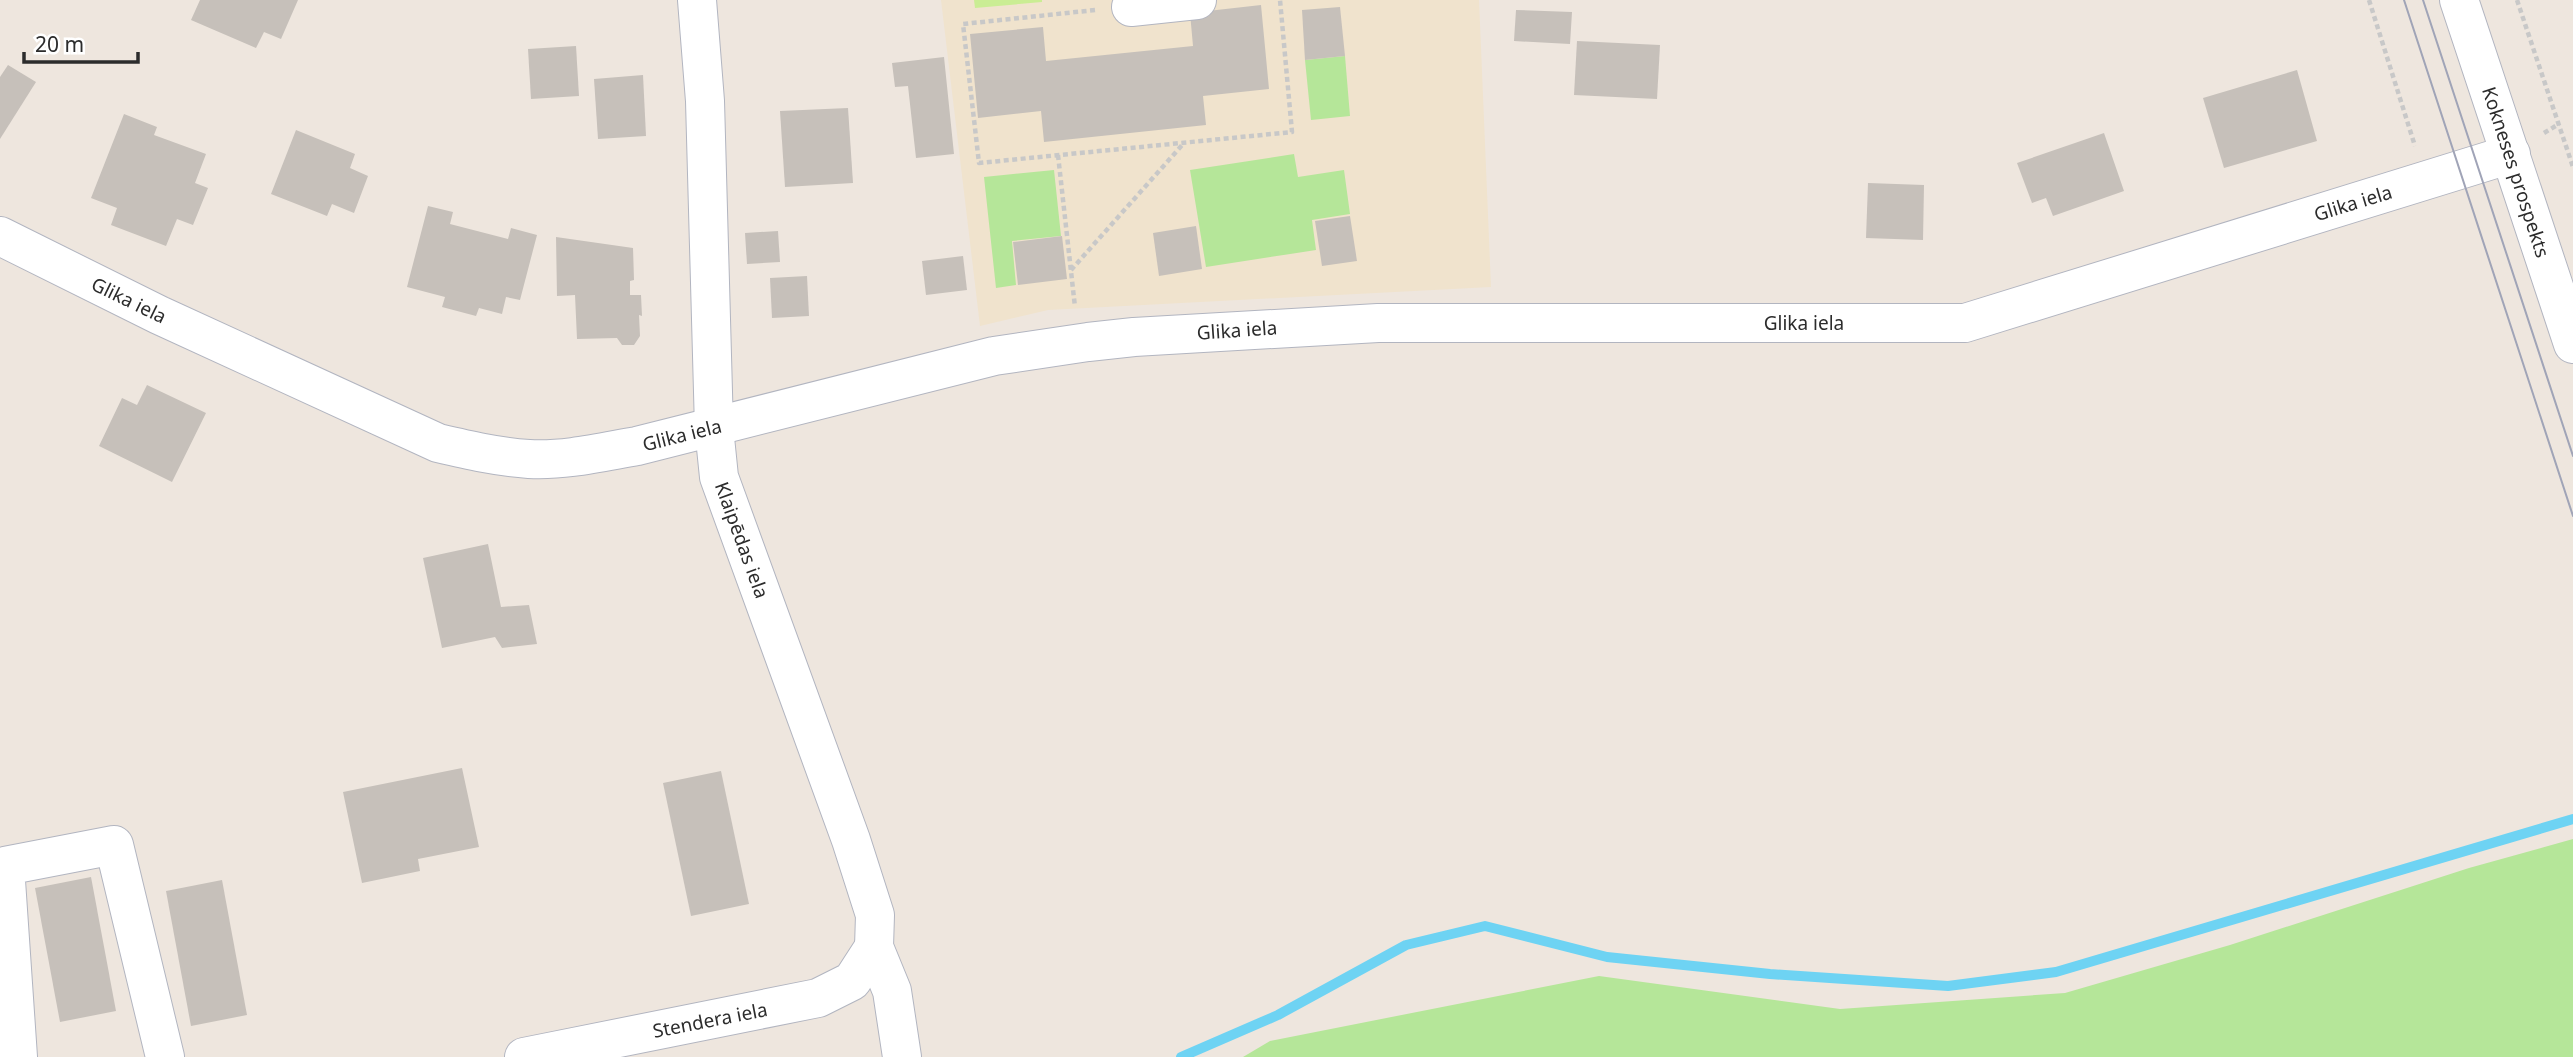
<svg xmlns="http://www.w3.org/2000/svg" width="2573" height="1057" viewBox="0 0 2573 1057" font-family="'Noto Sans',sans-serif">
<style>
.education{fill:#f0e3cd}
.green{fill:#b5e699}
.pitch{fill:#caed94}
.lines{fill:none;stroke-linecap:round;stroke-linejoin:round}
.stream{stroke:#6ed3f3;stroke-width:10}
.building{fill:#c6c0ba}
.minor-casing{stroke:#b2b5c0;stroke-width:40}
.path{stroke:#c8c8c8;stroke-width:4.5;stroke-dasharray:5 3.5;stroke-linecap:butt}
.minor{stroke:#fff;stroke-width:38}
.tram{stroke:#a0a4b7;stroke-width:2}
.labels{text-anchor:middle;dominant-baseline:central;stroke-width:5;stroke-linejoin:round;paint-order:stroke}
.street-label{font-size:19px;fill:#2c2c2c;stroke:#fff}
</style>
<rect width="100%" height="100%" fill="#eee6de"/>
<path class="education" d="M941,0H1479L1491,287L1048,310L980,326Z"/>
<g class="green">
<path d="M1345,56L1350,116L1311,120L1305,60Z"/>
<path d="M1294,154L1298,177L1344,170L1350,214L1312,220L1316,250L1206,267L1190,170Z"/>
<path d="M1054,170L1061,236L1012,241L1016,285L996,288L984,177Z"/>
<path d="M2573,839V1057H1243L1270,1041L1599,976L1840,1009L2065,993L2230,945L2469,868Z"/>
</g>
<path class="pitch" d="M974,0H1042V2L975,8Z"/>
<g class="lines">
<path class="stream" d="M1181,1057L1278,1015L1406,945L1485,926L1607,957L1770,974L1948,986L2056,972L2573,819"/>
</g>
<g class="building">
<path d="M200,0H298L281,39L264,32L256,48L191,20Z"/>
<path d="M1261,5L1269,89L1203,96L1206,125L1044,142L1041,111L978,118L970,34L1043,27L1046,61L1193,46L1190,13Z"/>
<path d="M1340,7L1345,56L1305,60L1302,10Z"/>
<path d="M1516,10L1572,12L1570,44L1514,41Z"/>
<path d="M1577,41L1660,45L1657,99L1574,95Z"/>
<path d="M576,46L579,96L531,99L528,49Z"/>
<path d="M944,57L954,154L916,158L908,86L895,87L892,63Z"/>
<path d="M8,65L36,82L0,139V77Z"/>
<path d="M2297,70L2317,141L2224,168L2203,98Z"/>
<path d="M643,75L646,136L598,139L594,79Z"/>
<path d="M848,108L853,183L785,187L780,111Z"/>
<path d="M124,114L157,127L154,135L206,154L195,183L208,188L193,225L177,219L166,246L111,225L117,208L91,198Z"/>
<path d="M296,130L355,154L350,168L368,176L354,213L332,204L327,216L271,194Z"/>
<path d="M2104,133L2124,191L2053,216L2046,198L2032,203L2017,163Z"/>
<path d="M1868,183L1924,185L1923,240L1866,238Z"/>
<path d="M428,206L453,212L450,224L508,239L511,228L537,235L520,300L506,297L502,314L479,308L476,316L442,307L445,297L407,287Z"/>
<path d="M1350,216L1357,261L1322,266L1315,221Z"/>
<path d="M1196,226L1202,269L1159,276L1153,233Z"/>
<path d="M778,231L780,262L747,264L745,233Z"/>
<path d="M1062,236L1067,279L1018,285L1013,242Z"/>
<path d="M556,237L633,248L634,280L630,281V295H641L642,316L639,315L640,336L634,345H622L617,338L577,339L575,295L557,296Z"/>
<path d="M963,256L967,290L926,295L922,261Z"/>
<path d="M807,276L809,316L772,318L770,278Z"/>
<path d="M147,385L206,413L172,482L99,446L122,398L137,405Z"/>
<path d="M488,544L501,607L529,605L537,644L502,648L495,637L442,648L423,558Z"/>
<path d="M462,768L479,847L418,859L420,871L362,883L343,792Z"/>
<path d="M721,771L749,904L691,916L663,783Z"/>
<path d="M91,877L116,1011L60,1022L35,888Z"/>
<path d="M222,880L247,1015L191,1026L166,891Z"/>
</g>
<g class="lines">
<defs>
<g id="minor">
<path d="M697,0L705,101L714,428L719,477L851,840L875,915L874,947L892,991L902,1057"/>
<path d="M2459,0L2573,344"/>
<path d="M1131,7L1197,0"/>
<path d="M0,236L159,315L438,443C468,450 498,457 529,459C565,461 602,452 637,446L994,356L1088,342L1134,337L1378,323H1965L2511,154"/>
<path d="M18,1057L5,866L114,845L165,1057"/>
<path d="M524,1057L818,998L852,981L874,947"/>
</g>
</defs>
<use href="#minor" class="minor-casing"/>
<g class="path">
<path d="M2369,0L2415,146"/>
<path d="M2517,0L2573,167"/>
<path d="M1095,10L963,24L979,163L1292,132L1280,0"/>
<path d="M2544,133L2559,124"/>
<path d="M1058,155L1075,307"/>
<path d="M1071,270L1184,143"/>
</g>
<use href="#minor" class="minor"/>
<g class="tram">
<path d="M2404,0L2573,516"/>
<path d="M2423,0L2573,456"/>
</g>
</g>
<g class="labels">
<g class="street-label">
<text transform="translate(2516 172) rotate(72)">Kokneses prospekts</text>
<text transform="translate(2353 203) rotate(-17)">Glika iela</text>
<text transform="translate(129 300) rotate(26)">Glika iela</text>
<text x="1804" y="323">Glika iela</text>
<text transform="translate(1237 330) rotate(-4)">Glika iela</text>
<text transform="translate(682 435) rotate(-14)">Glika iela</text>
<text transform="translate(742 540) rotate(70)">Klaipēdas iela</text>
<text transform="translate(710 1020) rotate(-11)">Stendera iela</text>
</g>
</g>
<path d="M24 52v10h114v-10" fill="none" stroke="#2c2c2c" stroke-width="3.5"/>
<text x="35" y="52" font-size="21" fill="#2c2c2c" stroke="#ffffff" stroke-width="5" paint-order="stroke">20 m</text>
</svg>
